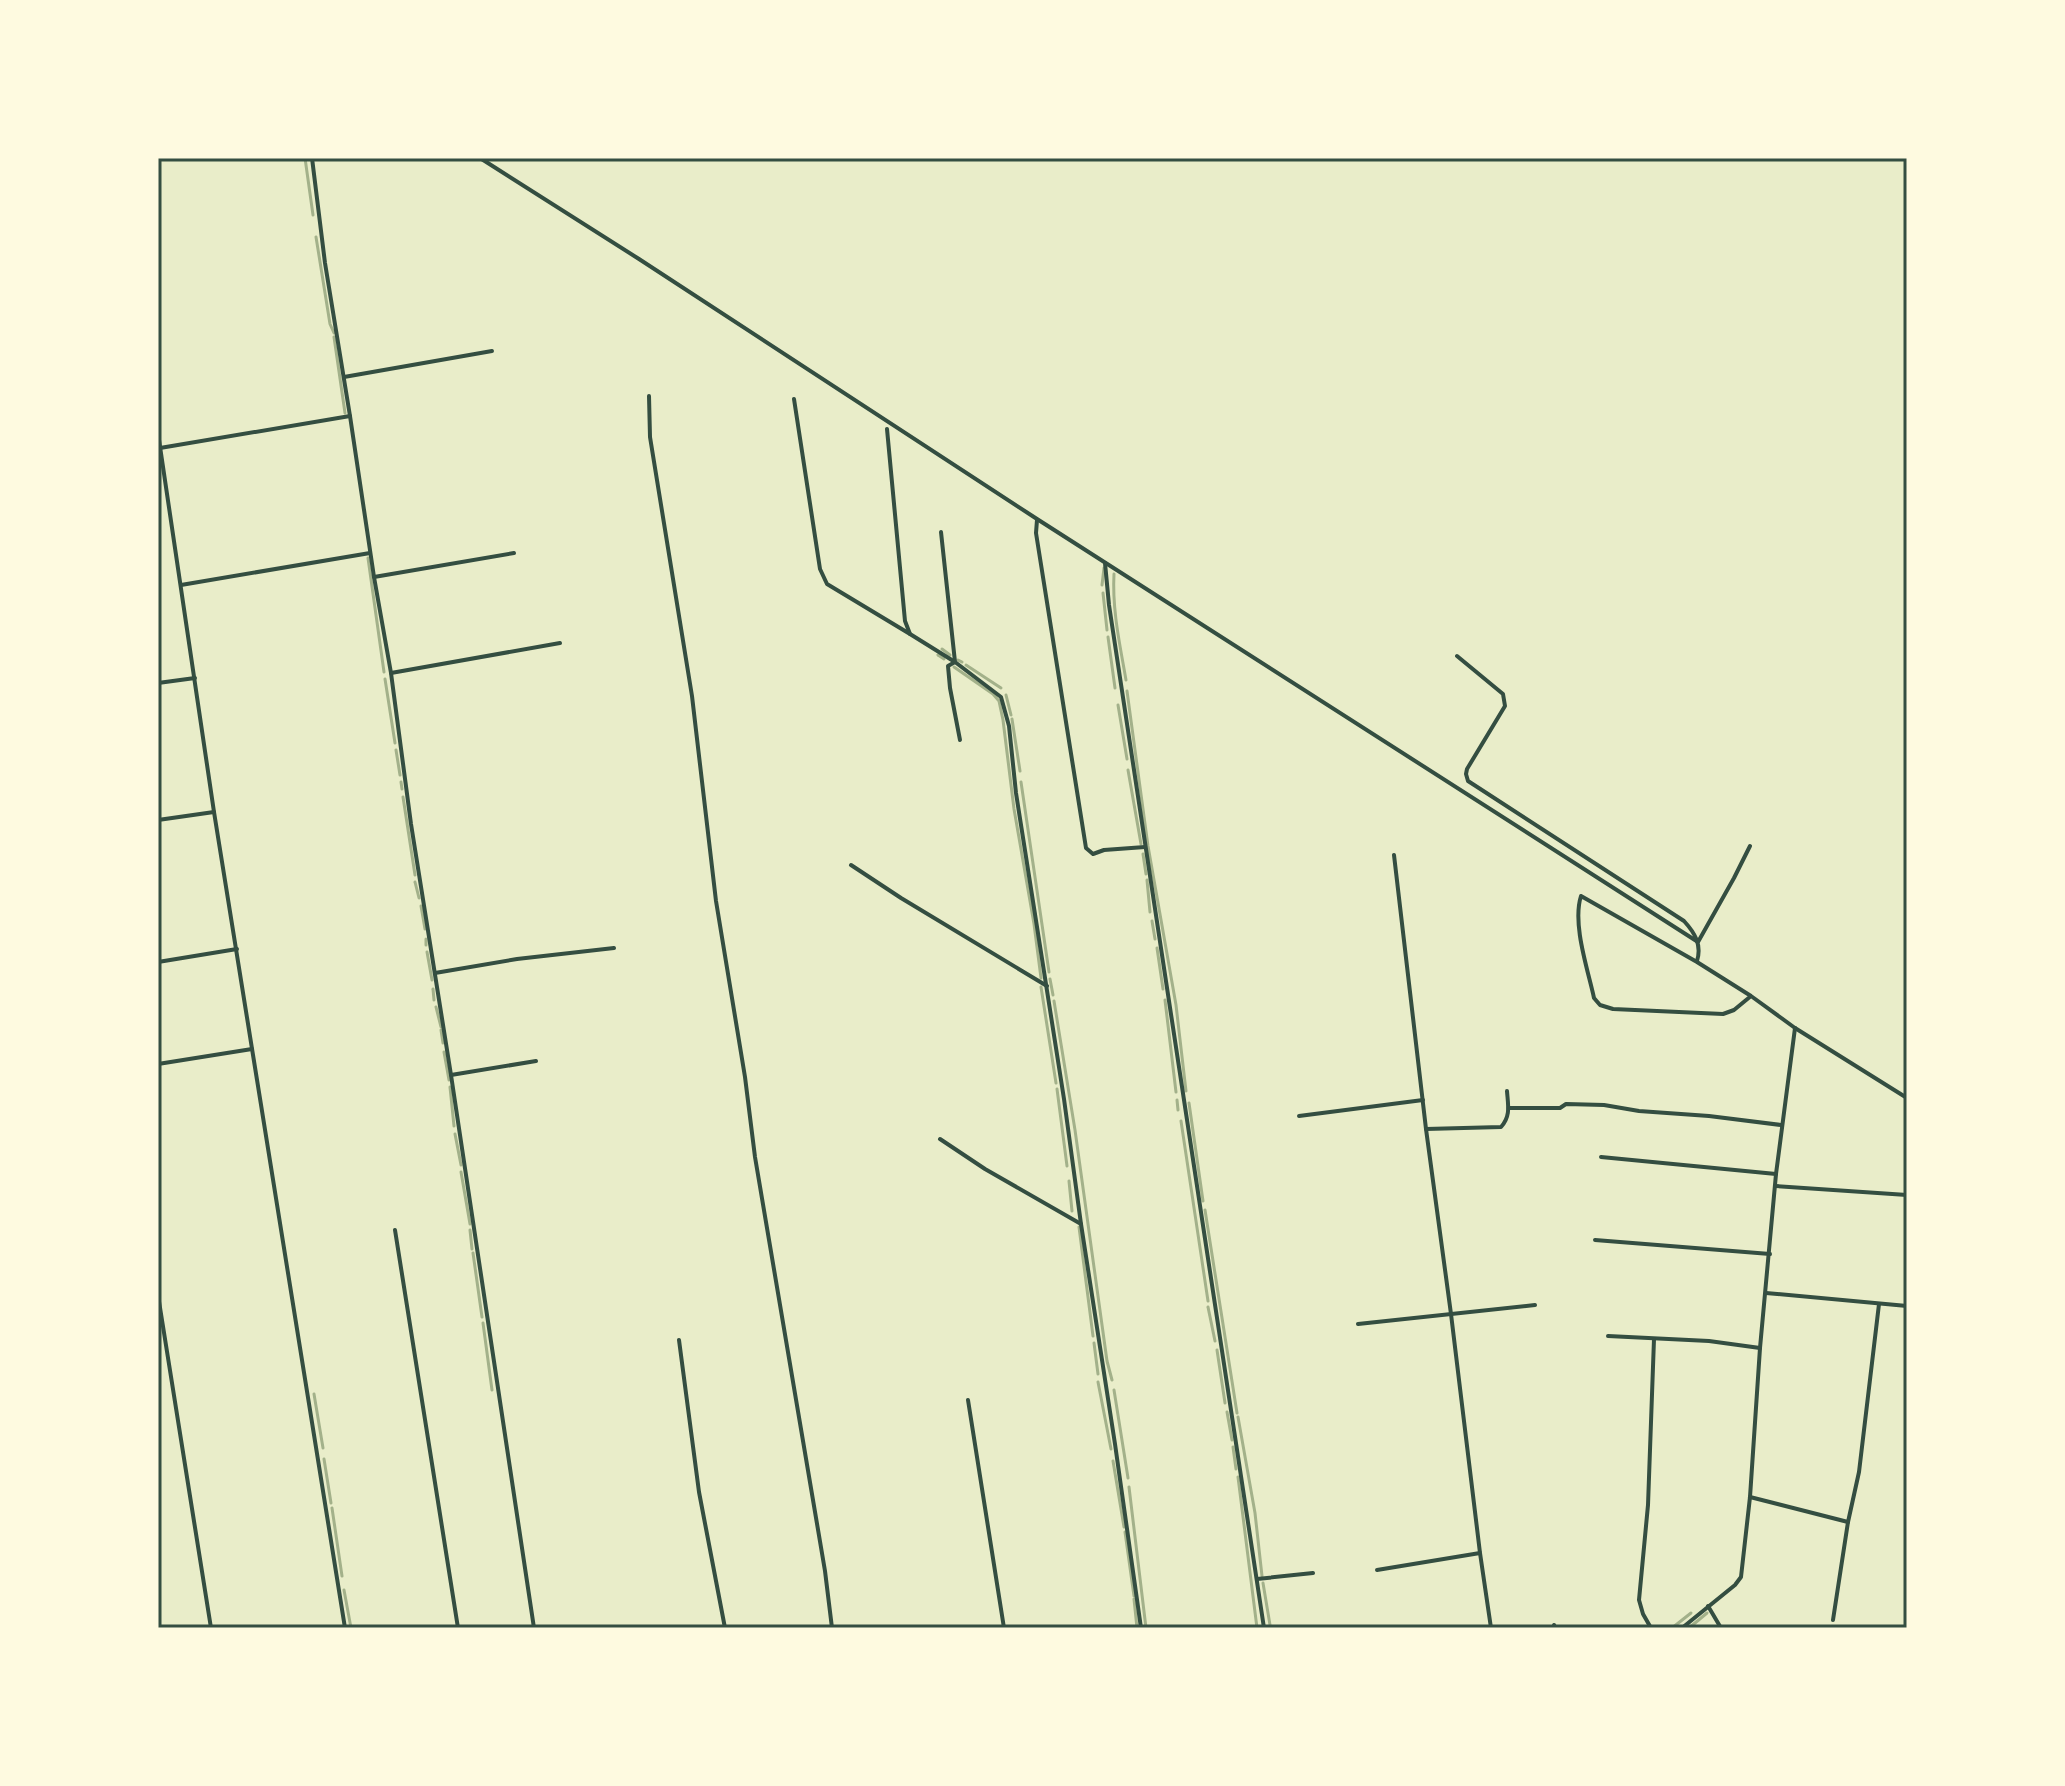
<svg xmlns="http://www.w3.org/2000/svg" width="2065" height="1786" viewBox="0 0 2065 1786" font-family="'Playfair Display',serif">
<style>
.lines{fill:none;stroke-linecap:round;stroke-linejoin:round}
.stream{stroke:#a3b18a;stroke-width:3}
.minor{stroke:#344e41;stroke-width:4}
.neatline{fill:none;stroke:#344e41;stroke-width:3}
</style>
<rect width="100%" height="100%" fill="#e9edc9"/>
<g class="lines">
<g class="stream">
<path d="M305,158L313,215"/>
<path d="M316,237L330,324L334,333"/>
<path d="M334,337L345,413"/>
<path d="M368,558L384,672"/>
<path d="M1114,574C1112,610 1120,645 1126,680"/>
<path d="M1102,585L1104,568"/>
<path d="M1103,593L1107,630"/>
<path d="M1108,637L1115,688"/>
<path d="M942,649L950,655"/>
<path d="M938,655L944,659"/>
<path d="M958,660L962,662"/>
<path d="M966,665L1001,688"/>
<path d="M954,667L993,694L999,701L1003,720L1014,809L1034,924L1041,978"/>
<path d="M385,679L395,743"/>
<path d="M1127,691L1148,846L1176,1005L1186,1091"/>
<path d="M1006,695L1011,715"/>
<path d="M1118,705L1127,759"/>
<path d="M1012,719L1020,771"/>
<path d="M396,750L400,775"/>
<path d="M1128,770L1141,844"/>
<path d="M401,782L402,789"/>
<path d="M1021,782L1049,972"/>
<path d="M403,797L415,875"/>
<path d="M1143,854L1146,874"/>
<path d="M1147,880L1150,912"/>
<path d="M415,882L419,898"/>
<path d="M421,906L425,929"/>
<path d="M1152,921L1155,939"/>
<path d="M426,939V945"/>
<path d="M1157,948L1163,989"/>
<path d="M427,952L432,980"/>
<path d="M1050,979L1053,995"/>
<path d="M1041,987L1056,1083"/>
<path d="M433,989L434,1000"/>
<path d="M1165,1000L1176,1092"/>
<path d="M1054,1001L1075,1130L1107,1361L1112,1380"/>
<path d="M436,1007L441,1027"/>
<path d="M441,1030L443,1043"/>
<path d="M444,1052L449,1080"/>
<path d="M450,1087L454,1126"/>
<path d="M1057,1089L1067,1166"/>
<path d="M1177,1100L1178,1110"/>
<path d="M1189,1103L1203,1201"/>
<path d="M1181,1121L1208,1301"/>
<path d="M455,1134L461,1165"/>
<path d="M461,1172L470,1224"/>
<path d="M1069,1181L1072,1211"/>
<path d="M1205,1210L1237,1413"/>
<path d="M1079,1227L1093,1336"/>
<path d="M470,1230L472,1249"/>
<path d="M473,1253L482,1317"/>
<path d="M1208,1307L1215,1341"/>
<path d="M483,1323L492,1390"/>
<path d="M1094,1343L1098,1374"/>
<path d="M1217,1350L1225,1403"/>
<path d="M1098,1382L1111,1449"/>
<path d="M1114,1390L1128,1478"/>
<path d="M314,1394L323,1448"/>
<path d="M1227,1412L1232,1440"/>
<path d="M1238,1417L1255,1513L1262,1576"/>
<path d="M1233,1447L1236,1469"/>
<path d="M324,1459L331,1503"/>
<path d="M1113,1461L1124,1527"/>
<path d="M1238,1477L1257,1628"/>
<path d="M1129,1487L1146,1628"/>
<path d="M332,1508L342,1576"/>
<path d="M1125,1532L1134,1596"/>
<path d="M1263,1583L1270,1625"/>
<path d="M344,1590L351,1628"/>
<path d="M1134,1599L1137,1628"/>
<path d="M1672,1628L1691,1613"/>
<path d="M1689,1628L1707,1613"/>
</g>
<g class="minor">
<path d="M312,158L325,263L350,416L374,577L391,673L411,824L451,1075L534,1628"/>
<path d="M480,158L639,259L1037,519L1698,942L1734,878L1750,846"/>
<path d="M344,377L492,351"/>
<path d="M649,396L650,437L692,696L716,901L745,1077L755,1157L825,1571L832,1628"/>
<path d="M794,399L820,569L827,584L910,634"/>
<path d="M887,429L905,621L910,634L955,662L1001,697L1009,726L1016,793L1064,1099L1081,1224L1115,1444L1141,1628"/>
<path d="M158,433L214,812L345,1628"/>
<path d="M160,448L350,416"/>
<path d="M1037,520L1036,533L1086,848L1093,854L1104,850L1145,847"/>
<path d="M941,532L955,662L948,666L950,688L960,740"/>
<path d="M1105,563L1109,605L1264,1628"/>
<path d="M374,577L514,553"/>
<path d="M181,585L370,553"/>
<path d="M1457,656L1503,694L1505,706L1467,769L1466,774L1468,781L1684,921C1695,933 1702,945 1697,961"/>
<path d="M391,673L560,643"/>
<path d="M158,683L195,678"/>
<path d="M158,820L214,812"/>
<path d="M1394,855L1426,1129L1451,1314L1480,1553L1491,1628"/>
<path d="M851,865L901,898L1047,986"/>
<path d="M158,962L237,949"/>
<path d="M435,973L517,959L614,948"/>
<path d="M1751,996L1734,1010L1723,1014L1613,1009L1600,1005L1594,998C1588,970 1572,924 1581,896L1697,962L1751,996L1795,1028L1907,1098"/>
<path d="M158,1064L252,1049"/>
<path d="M451,1075L536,1061"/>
<path d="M1509,1108H1560L1566,1104L1604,1105L1639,1111L1709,1116L1781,1125"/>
<path d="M1299,1116L1423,1100"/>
<path d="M1426,1129L1501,1127C1511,1116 1508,1105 1507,1091"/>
<path d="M940,1139L985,1169L1081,1224"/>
<path d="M1601,1157L1776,1174"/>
<path d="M1776,1186L1907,1195"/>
<path d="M395,1230L458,1628"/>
<path d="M1595,1240L1770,1254"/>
<path d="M1766,1293L1907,1306"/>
<path d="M158,1295L211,1628"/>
<path d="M1358,1324L1535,1305"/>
<path d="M1608,1336L1709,1341L1760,1348"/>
<path d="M679,1340L699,1492L725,1628"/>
<path d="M968,1400L1004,1628"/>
<path d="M1750,1497L1848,1522"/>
<path d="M1377,1570L1480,1553"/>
<path d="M1257,1579L1313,1573"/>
<path d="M1708,1606L1721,1628"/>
<path d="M1833,1620L1848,1522L1859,1472L1879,1304"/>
<path d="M1554,1625L1555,1628"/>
<path d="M1651,1628L1643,1614L1639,1600L1648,1505L1654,1339"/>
<path d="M1682,1628L1735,1585L1741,1577L1750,1497L1760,1348L1776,1174L1795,1028"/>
</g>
</g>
<rect width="2065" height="1786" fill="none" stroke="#fefae0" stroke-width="320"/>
<rect x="160" y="160" width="1745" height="1466" class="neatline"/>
</svg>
